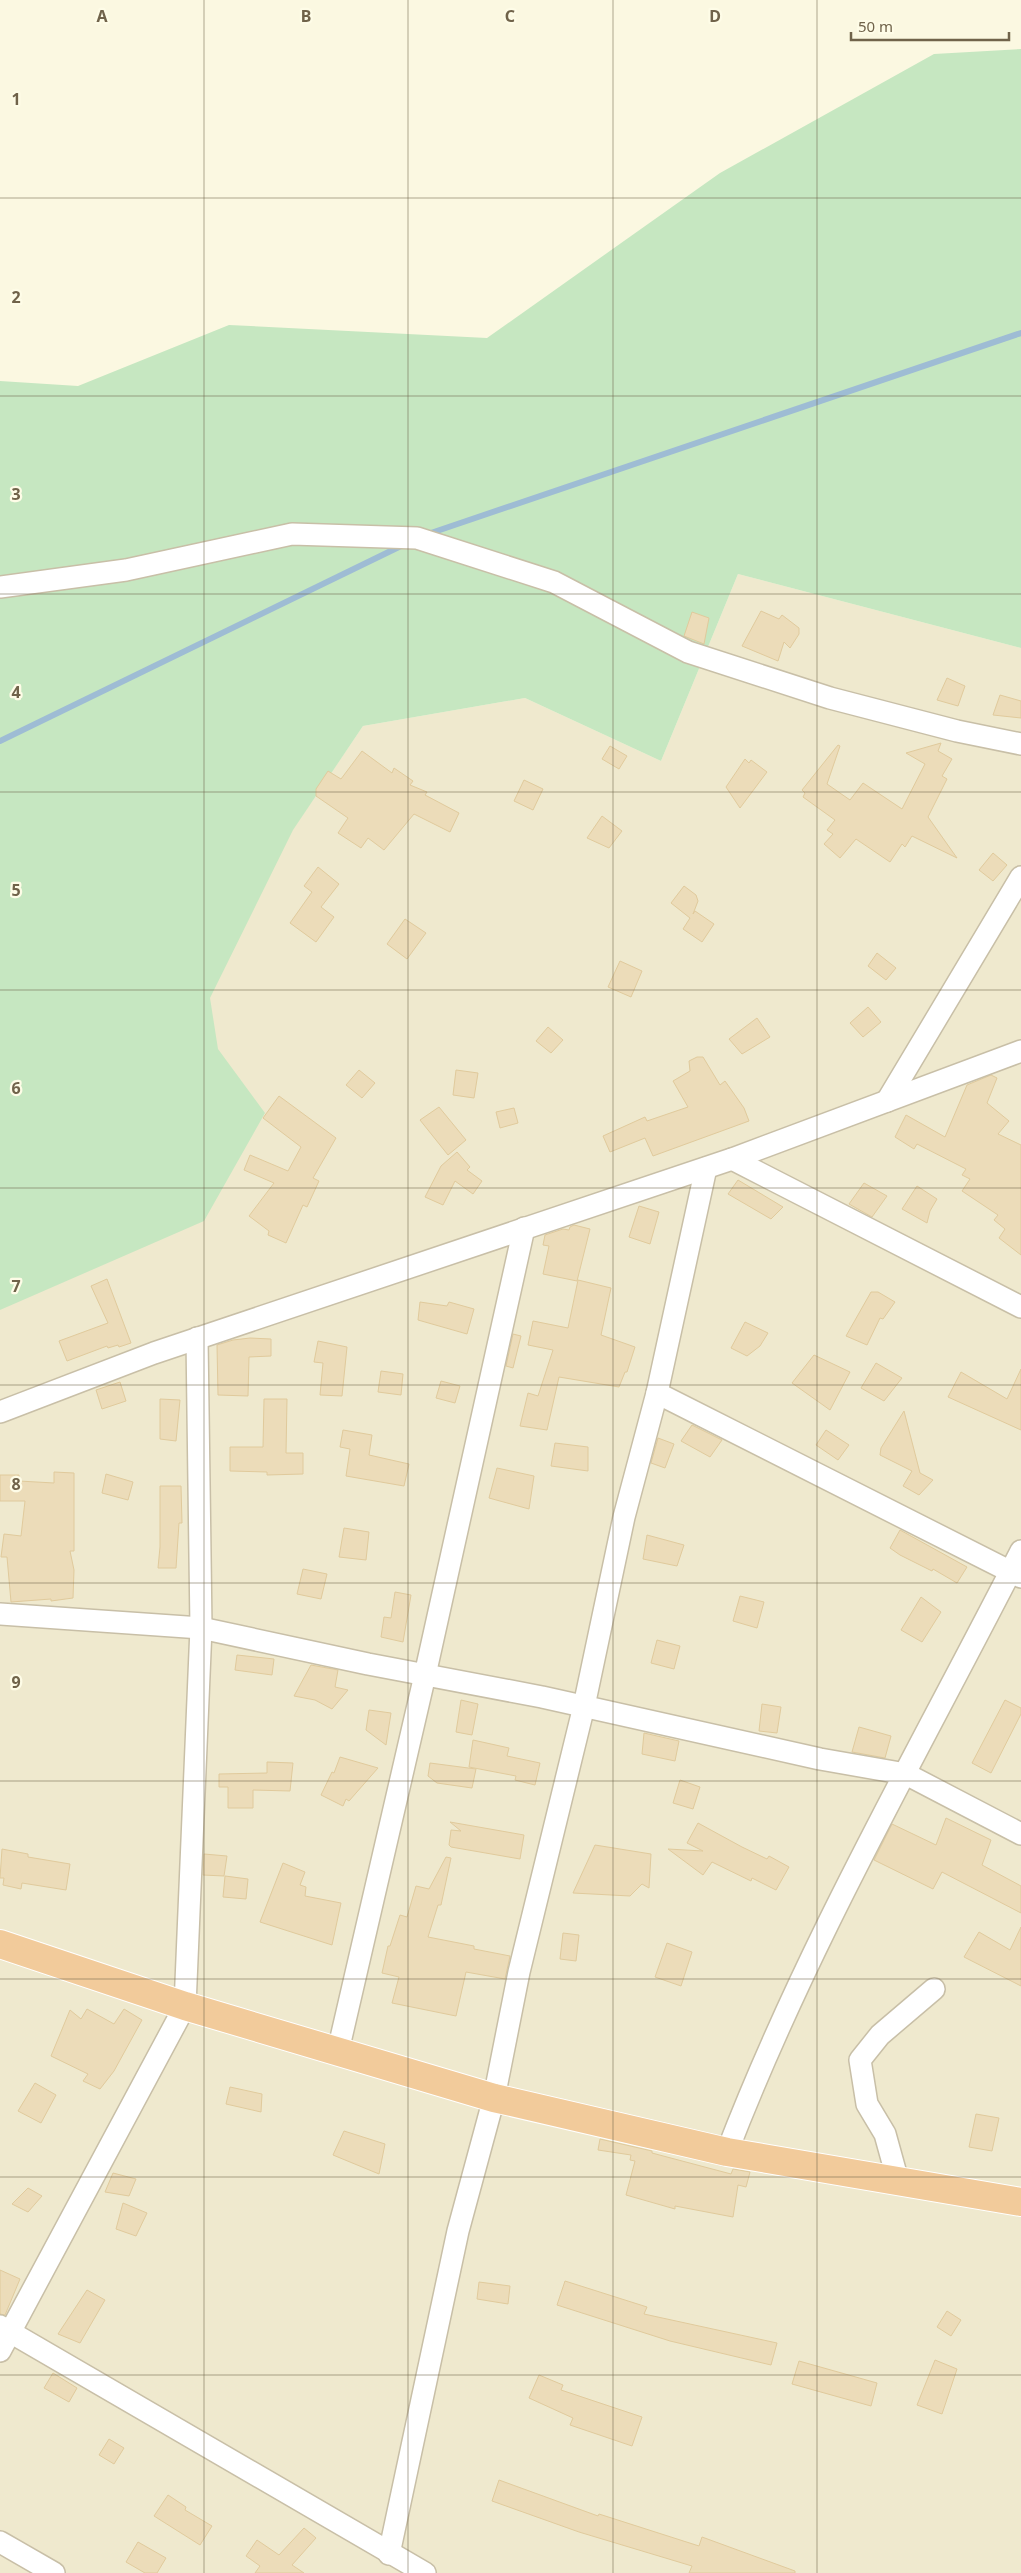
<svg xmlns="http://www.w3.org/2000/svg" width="1021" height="2573" viewBox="0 0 1021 2573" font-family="'Noto Sans',sans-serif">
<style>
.residential{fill:#efe9ce}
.green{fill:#c6e7c1}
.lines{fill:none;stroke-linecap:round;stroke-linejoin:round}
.stream{stroke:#9ebcd4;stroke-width:6}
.building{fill:#ecdcb9;stroke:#e0ca9c}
.minor-casing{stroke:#c8bfa7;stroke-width:24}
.highway-casing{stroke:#fff;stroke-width:30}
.minor{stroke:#fff;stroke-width:21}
.highway{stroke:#f2cb9b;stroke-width:28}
.grid{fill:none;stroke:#70634a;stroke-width:1;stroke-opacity:0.55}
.grid-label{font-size:16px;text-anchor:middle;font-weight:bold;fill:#70634a;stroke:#fefce7;stroke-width:4.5;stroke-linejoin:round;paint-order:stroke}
</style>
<rect width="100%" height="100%" fill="#fbf8e1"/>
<path class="residential" d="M0,400L293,829L363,726L525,698L661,761L738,574L1021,648V2573H0Z"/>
<path class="green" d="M1021,49V648L738,574L661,761L525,698L363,726L293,830L210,998L218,1049L265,1113L204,1221L0,1310V381L78,386L229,325L487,338L720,173L934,54Z"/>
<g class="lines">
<g class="stream">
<path d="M428,534L1021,333"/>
<path d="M0,741L403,545"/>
</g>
</g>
<g class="building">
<path d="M761,611L779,619L782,615L799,628V634L790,648L784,642L778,661L742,646Z"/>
<path d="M692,612L709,618L704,644L684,636Z"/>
<path d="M947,678L965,686L958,706L937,700Z"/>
<path d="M1000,695L1021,701V718L993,715Z"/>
<path d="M941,743L938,751L952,759L942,776L947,779L928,817L957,858L912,836L905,847L902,844L890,862L856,839L840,858L824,844L833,834L827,830L835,820L803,797L805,793L802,790L838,745L840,746L827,784L850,800L863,783L902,809L925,764L906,753Z"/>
<path d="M610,746L627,756L619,769L602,759Z"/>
<path d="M362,751L392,773L394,768L413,781L410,785L427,792L425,795L459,813L450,832L414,814L384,850L368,838L361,848L338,833L348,818L316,796V789L328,771L341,779Z"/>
<path d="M745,759L749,763L751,760L767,772L740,808L726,787Z"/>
<path d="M524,780L543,789L533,810L514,801Z"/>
<path d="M602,816L622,831L609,848L587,838Z"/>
<path d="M993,853L1007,865L993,881L979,870Z"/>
<path d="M318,867L339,884L321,907L334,917L316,942L290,923L312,892L304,886Z"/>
<path d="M684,886L696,895L698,901L693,914L695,911L714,924L702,942L683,929L690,918L671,903Z"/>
<path d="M405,919L426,933L407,959L387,944Z"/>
<path d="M877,953L896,968L886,980L868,966Z"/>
<path d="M620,961L642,971L631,997L608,987Z"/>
<path d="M868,1007L881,1022L863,1037L850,1023Z"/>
<path d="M757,1018L770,1037L742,1054L729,1039Z"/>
<path d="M548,1027L563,1040L551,1053L536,1041Z"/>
<path d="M697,1057H703L720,1085L725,1081L744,1108L749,1121L653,1156L645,1138L610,1152L603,1136L645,1117L647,1121L688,1107L673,1081L690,1071L689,1061Z"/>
<path d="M359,1070L375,1083L362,1098L346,1085Z"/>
<path d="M456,1070L478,1073L474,1098L453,1095Z"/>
<path d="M991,1075L997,1078L987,1103L1009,1121L998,1134L1021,1145V1255L999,1238L1005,1229L994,1220L998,1215L962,1191L970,1179L962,1175L966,1169L917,1144L914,1149L895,1137L906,1115L945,1137L967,1085Z"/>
<path d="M279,1096L336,1138L313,1178L319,1181L307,1207L303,1205L286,1243L268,1235L269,1231L249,1216L274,1183L244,1170L250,1155L288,1171L301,1147L263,1118Z"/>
<path d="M439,1107L466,1140L448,1155L420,1120Z"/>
<path d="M514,1108L518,1123L500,1128L496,1112Z"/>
<path d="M457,1152L470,1167L467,1170L482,1181L473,1194L455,1181L443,1205L425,1197L441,1166Z"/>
<path d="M738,1180L783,1207L771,1219L728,1194Z"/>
<path d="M864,1183L887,1196L872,1217L849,1204Z"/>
<path d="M917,1186L937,1199L930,1211L927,1223L902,1209Z"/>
<path d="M639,1206L659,1212L650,1244L629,1237Z"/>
<path d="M574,1225L590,1229L577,1281L543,1274L549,1246L543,1245L545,1235L563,1229L569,1230L570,1227Z"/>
<path d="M107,1279L131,1343L119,1347L118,1345L108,1348L107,1346L67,1361L59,1341L108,1323L91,1286Z"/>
<path d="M578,1280L611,1288L601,1335L635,1347L627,1372H625L619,1387L559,1377L547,1430L520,1426L528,1393L538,1396L553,1350L528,1345L533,1321L568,1328Z"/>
<path d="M871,1292H878L895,1302L883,1319L880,1318L867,1345L846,1336Z"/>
<path d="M420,1302L447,1306L449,1302L474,1309L467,1334L418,1320Z"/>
<path d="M745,1322L768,1333L760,1346L747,1356L731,1348Z"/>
<path d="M513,1334L521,1336L513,1368L506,1366Z"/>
<path d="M250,1338L271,1339V1356L249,1357L248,1396L218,1395L217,1345L233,1340Z"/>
<path d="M318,1341L347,1347L342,1396L320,1395L323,1363L314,1362Z"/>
<path d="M814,1355L850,1372L830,1410L792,1383Z"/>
<path d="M876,1363L902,1378L884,1401L861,1388Z"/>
<path d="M1021,1369V1430L948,1397L961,1372L1007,1399Z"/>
<path d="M381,1371L403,1374L401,1395L378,1392Z"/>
<path d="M441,1381L460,1386L455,1403L436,1398Z"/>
<path d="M120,1382L126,1401L102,1409L96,1390Z"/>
<path d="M160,1399L180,1400L176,1441L160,1439Z"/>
<path d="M264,1399H287L286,1453H303V1474L267,1475V1472L230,1471V1447H263Z"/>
<path d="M904,1411L920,1473L933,1480L919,1495L903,1486L912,1471L880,1455L881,1448Z"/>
<path d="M692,1425L722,1440L710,1457L681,1441Z"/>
<path d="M343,1430L372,1435L369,1455L409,1464L404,1486L346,1476L350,1449L340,1447Z"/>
<path d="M826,1430L849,1445L838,1460L816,1445Z"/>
<path d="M658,1438L674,1444L665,1468L651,1463Z"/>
<path d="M555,1443L588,1447V1471L551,1466Z"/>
<path d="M497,1468L534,1476L529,1509L489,1498Z"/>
<path d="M54,1472L74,1473V1551H70L74,1570L73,1598L51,1601V1599L11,1602L7,1557H1L4,1534L21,1536L25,1501H0V1475H19V1481L54,1483Z"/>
<path d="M106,1474L133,1482L128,1500L102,1493Z"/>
<path d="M160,1486H181L182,1523H179L176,1568H158L160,1547Z"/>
<path d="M344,1528L369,1532L366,1560L339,1557Z"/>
<path d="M900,1530L967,1567L957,1583L933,1569L932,1571L900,1555L890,1548Z"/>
<path d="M647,1535L684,1545L677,1566L643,1559Z"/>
<path d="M303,1569L327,1574L321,1599L297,1594Z"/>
<path d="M395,1592L411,1595L403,1642L381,1637L384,1617L391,1618Z"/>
<path d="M740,1596L764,1602L757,1628L733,1621Z"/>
<path d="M921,1597L941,1612L922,1642L901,1630Z"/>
<path d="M657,1640L680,1646L674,1669L651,1663Z"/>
<path d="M237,1655L274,1659L272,1675L235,1670Z"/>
<path d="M311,1665L338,1670L335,1687L348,1690L332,1709L315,1700L294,1696Z"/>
<path d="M461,1700L478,1704L472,1735L456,1732Z"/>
<path d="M1005,1700L1021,1708V1714L991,1773L972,1763Z"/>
<path d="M762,1704L781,1707L777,1733L759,1731Z"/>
<path d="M369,1710L391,1713L386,1745L366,1730Z"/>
<path d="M859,1727L891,1736L885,1758L852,1752Z"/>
<path d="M644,1733L679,1741L675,1761L642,1754Z"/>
<path d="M473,1740L509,1748L507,1756L540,1763L535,1785L515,1780L516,1776L469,1767Z"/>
<path d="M340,1757L378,1768L349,1801L346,1799L343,1806L321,1795L332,1772L334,1773Z"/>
<path d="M267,1762L293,1763L290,1791L253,1790V1808H228V1787H219V1774L267,1773Z"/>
<path d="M430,1763L476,1769L472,1788L437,1783L428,1776Z"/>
<path d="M680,1780L700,1787L693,1809L673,1803Z"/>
<path d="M946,1818L991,1840L982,1865L1021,1886V1913L942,1872L933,1889L874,1860L892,1824L936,1845Z"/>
<path d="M450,1822L524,1835L520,1859L451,1847L449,1845L451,1830L461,1831Z"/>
<path d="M698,1823L742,1847L767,1859L769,1856L789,1867L776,1890L752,1878L751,1881L712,1862L703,1875L668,1849L703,1851L687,1843Z"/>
<path d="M595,1845L651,1854L649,1888L642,1884L630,1896L573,1893Z"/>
<path d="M2,1849L28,1854V1857L70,1864L66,1890L22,1883L21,1889L3,1885L4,1878H0Z"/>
<path d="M204,1854L227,1856L224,1876L203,1875Z"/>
<path d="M446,1857L451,1858L441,1905H438L428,1937L474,1946V1949L510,1956L505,1979L466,1972L456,2016L392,2003L399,1977L382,1973L388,1946H390L400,1915L407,1917L416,1886L429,1889Z"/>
<path d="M283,1863L305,1872L300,1885L306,1887L305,1896L341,1903L332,1945L260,1922Z"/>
<path d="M225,1876L248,1879L246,1899L223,1897Z"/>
<path d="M1021,1927V1986L964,1957L979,1932L1010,1950Z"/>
<path d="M563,1933L579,1935L576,1961L560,1959Z"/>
<path d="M667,1943L692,1952L681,1986L655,1977Z"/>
<path d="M87,2009L114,2024L124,2009L142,2020L114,2071L100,2089L83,2081L88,2074L51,2056L70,2010L81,2019Z"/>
<path d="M35,2083L56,2095L41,2123L18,2111Z"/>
<path d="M230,2087L262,2094L261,2112L226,2104Z"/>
<path d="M976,2114L999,2118L992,2151L969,2147Z"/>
<path d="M344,2131L385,2144L379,2174L333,2155Z"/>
<path d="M600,2139L652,2151V2153L731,2174L733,2169L750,2172L746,2187L738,2185L733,2217L675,2206V2209L626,2195L635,2161L630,2160L631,2155L598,2150Z"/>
<path d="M113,2173L136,2179L129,2196L105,2192Z"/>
<path d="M28,2188L42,2196L28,2212L12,2204Z"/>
<path d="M123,2203L147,2213L136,2236L116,2229Z"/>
<path d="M0,2270L20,2279L5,2315L0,2314Z"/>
<path d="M565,2281L647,2307L644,2314L777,2343L771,2365L670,2341L557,2305Z"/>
<path d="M479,2282L510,2286L508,2304L477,2299Z"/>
<path d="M87,2290L105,2300L80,2343L58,2334Z"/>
<path d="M947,2311L961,2320L951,2336L937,2327Z"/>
<path d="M935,2360L957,2369L942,2414L917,2405Z"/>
<path d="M799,2361L877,2383L871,2406L792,2384Z"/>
<path d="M53,2373L77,2388L69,2402L44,2388Z"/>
<path d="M539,2375L563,2385L561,2390L642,2417L632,2446L570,2425L573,2418L529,2398Z"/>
<path d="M109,2439L124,2448L114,2464L99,2455Z"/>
<path d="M499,2480L598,2516L599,2514L699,2546L702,2537L795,2571V2573H689L692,2566L579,2532L492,2501Z"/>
<path d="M168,2495L186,2507L185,2510L212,2526L200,2545L154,2516Z"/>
<path d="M304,2528L316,2538L292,2565L304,2573H255L260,2566L246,2556L257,2540L279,2555Z"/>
<path d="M138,2542L166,2558L157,2573H145L126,2562Z"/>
</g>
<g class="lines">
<defs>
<g id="minor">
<path d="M0,587L126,570L292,534L417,538L554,582L688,652L830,698L957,731L1021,744"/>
<path d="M887,1101L1021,877"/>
<path d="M732,1159L1021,1307"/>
<path d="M657,1393L1021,1577"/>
<path d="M0,1412L154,1353L732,1159L1021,1051"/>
<path d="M0,1614L201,1628L368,1664L542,1697L820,1759L906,1774L1021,1834"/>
<path d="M338,2051L425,1675L524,1228"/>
<path d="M727,2152C807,1944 920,1749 1021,1551"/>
<path d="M898,2181L885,2134L867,2104L860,2060L880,2035L934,1989"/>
<path d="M0,2326L425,2573"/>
<path d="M0,2351L185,2006L201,1628L197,1338"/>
<path d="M0,2542L54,2573"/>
<path d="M389,2554L458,2231L494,2098L519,1972L584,1706L624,1517L657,1393L706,1168"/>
</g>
<path id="highway" d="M0,1944L185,2006L494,2098L727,2152L1021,2202"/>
</defs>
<use href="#minor" class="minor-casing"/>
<use href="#highway" class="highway-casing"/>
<use href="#minor" class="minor"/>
<use href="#highway" class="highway"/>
</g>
<path class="grid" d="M204,0V2573M408,0V2573M613,0V2573M817,0V2573M0,198H1021M0,396H1021M0,594H1021M0,792H1021M0,990H1021M0,1188H1021M0,1385H1021M0,1583H1021M0,1781H1021M0,1979H1021M0,2177H1021M0,2375H1021"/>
<g class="grid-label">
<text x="102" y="22">A</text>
<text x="306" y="22">B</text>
<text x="510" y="22">C</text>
<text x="715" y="22">D</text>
<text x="16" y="105">1</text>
<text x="16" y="303">2</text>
<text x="16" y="500">3</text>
<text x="16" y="698">4</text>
<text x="16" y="896">5</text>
<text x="16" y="1094">6</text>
<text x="16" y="1292">7</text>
<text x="16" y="1490">8</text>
<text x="16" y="1688">9</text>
</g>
<path d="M851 32v8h158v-8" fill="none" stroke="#70634a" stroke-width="2.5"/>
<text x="858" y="32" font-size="15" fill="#70634a" stroke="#fefce7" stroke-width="4" paint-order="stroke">50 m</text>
</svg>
